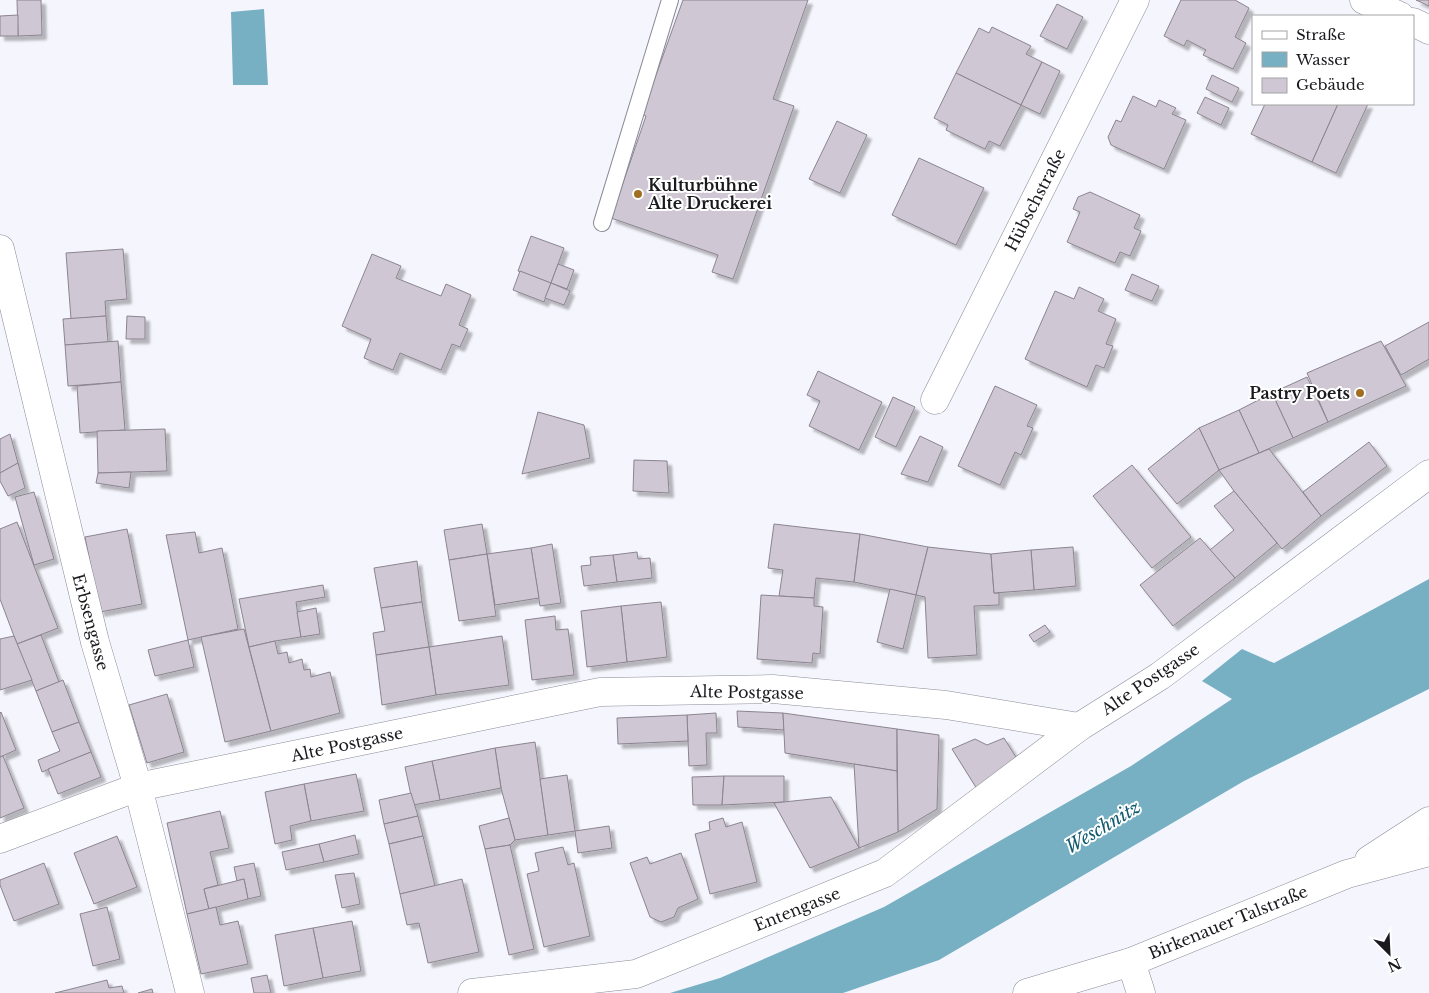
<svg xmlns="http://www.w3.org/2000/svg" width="1429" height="993" viewBox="0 0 1429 993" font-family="'Libre Baskerville',serif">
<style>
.water{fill:#77afc3}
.building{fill:#cfc8d4;stroke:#8b848f;filter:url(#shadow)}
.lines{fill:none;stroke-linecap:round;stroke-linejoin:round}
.lane-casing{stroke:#8b8b98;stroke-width:18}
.street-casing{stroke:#8b8b98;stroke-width:29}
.secondary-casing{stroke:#8b8b98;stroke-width:29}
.lane{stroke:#fff;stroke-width:16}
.street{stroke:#fff;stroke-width:28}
.secondary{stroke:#fff;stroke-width:28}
.poi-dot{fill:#9f6e22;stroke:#fff;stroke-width:2}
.labels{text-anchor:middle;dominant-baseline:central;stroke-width:4;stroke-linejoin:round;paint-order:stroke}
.poi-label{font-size:16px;font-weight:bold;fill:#19191e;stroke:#fff;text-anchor:start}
.street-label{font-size:16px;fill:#19191e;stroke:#fff}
.water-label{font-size:18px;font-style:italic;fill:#105b70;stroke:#fff}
</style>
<defs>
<filter id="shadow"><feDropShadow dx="4.5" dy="4.5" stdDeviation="1" flood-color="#0004"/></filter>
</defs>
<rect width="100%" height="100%" fill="#f5f5fd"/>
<g class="water">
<path d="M264,9L268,85H233L231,12Z"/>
<path d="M1429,579V689L1244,781L939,960L843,993H670L720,978L884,907L1131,766L1232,699L1202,681L1242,649L1274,663Z"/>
</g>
<g class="building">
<path d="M17,0H41L42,35L18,36Z"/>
<path d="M683,0H808L773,99L794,106L733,279L712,272L718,255L611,218L646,116L642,114Z"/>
<path d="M1181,0H1235L1249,8L1235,37L1246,43L1233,69L1203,55L1206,50L1187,40L1184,46L1164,36Z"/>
<path d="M1416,0H1429V6Z"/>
<path d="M1057,4L1083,17L1067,49L1040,36Z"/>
<path d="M18,15V36H0V16Z"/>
<path d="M992,27L1031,46L1026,54L1042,62L1021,105L956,73L979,28L989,33Z"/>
<path d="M1042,62L1060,71L1040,114L1021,105Z"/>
<path d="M956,73L1021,105L1000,146L989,141L985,149L946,130L948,125L934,118Z"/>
<path d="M1212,75L1239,88L1232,102L1206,89Z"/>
<path d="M1133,96L1156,107L1159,100L1176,108L1172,114L1186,120L1164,169L1111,145L1108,137L1116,120L1121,122Z"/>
<path d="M1205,97L1229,108L1221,125L1197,113Z"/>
<path d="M1265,104H1338L1312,162L1251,134Z"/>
<path d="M1338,104H1368L1336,173L1312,162Z"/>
<path d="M837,121L867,135L840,193L809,179Z"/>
<path d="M919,158L984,188L956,245L892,215Z"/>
<path d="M1090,192L1140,215L1134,228L1141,231L1130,256L1120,252L1115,263L1067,242L1080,212L1073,209L1078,197Z"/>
<path d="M531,236L564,248L551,283L518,271Z"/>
<path d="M123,249L127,299L105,301L106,316L71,319L66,253Z"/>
<path d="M372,254L401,266L396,278L441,296L446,284L471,295L459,325L468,329L460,347L452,344L441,370L400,353L393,370L364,358L371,339L342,326Z"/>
<path d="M558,264L574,270L567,289L551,283Z"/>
<path d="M520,271L551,283L544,302L513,290Z"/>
<path d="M1132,274L1159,286L1152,301L1125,290Z"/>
<path d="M551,283L570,291L564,305L545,298Z"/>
<path d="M1079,287L1104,299L1098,311L1116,319L1106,344L1113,346L1104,368L1096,365L1087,387L1025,359L1055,291L1074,299Z"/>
<path d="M106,316L108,342L65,345L63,319Z"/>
<path d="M127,316L145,317V339H126Z"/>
<path d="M1429,322V359L1401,375L1385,346Z"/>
<path d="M118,341L121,382L68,386L65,345Z"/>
<path d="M1381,341L1406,386L1328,422L1307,373Z"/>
<path d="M818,371L882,402L859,450L809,426L820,401L807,395Z"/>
<path d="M1307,377L1328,422L1293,438L1272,393Z"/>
<path d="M121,382L125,430L80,433L77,386Z"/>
<path d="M995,386L1037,405L1027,426L1033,428L1021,455L1015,452L1000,485L958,466Z"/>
<path d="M1272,393L1293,438L1259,453L1239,410Z"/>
<path d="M893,397L915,407L896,447L875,437Z"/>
<path d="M1239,410L1259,453L1219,470L1199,428Z"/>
<path d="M538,412L584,425L590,458L522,474Z"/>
<path d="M1199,428L1219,470L1177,504L1148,469Z"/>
<path d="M165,429L167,471L98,473L97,431Z"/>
<path d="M10,434L18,463L0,473V439Z"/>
<path d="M920,436L943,447L928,482L901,474Z"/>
<path d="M1369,442L1387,466L1321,516L1303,492Z"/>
<path d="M1269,449L1321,516L1282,549L1234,491L1219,470Z"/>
<path d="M634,460L667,461L669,493L633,491Z"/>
<path d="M18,463L25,488L8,496L0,481V473Z"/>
<path d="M1132,465L1191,537L1152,568L1093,496Z"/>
<path d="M131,472L129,488L96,483L98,473Z"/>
<path d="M1234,491L1277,543L1235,578L1210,550L1234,530L1214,506Z"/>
<path d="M34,492L54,559L34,565L15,497Z"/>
<path d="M17,522L58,628L17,644L0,599V529Z"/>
<path d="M482,524L487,554L449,560L444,530Z"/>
<path d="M774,524L860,534L854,582L816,578L814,598L779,596L783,570L768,568Z"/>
<path d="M127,529L142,604L100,612L85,537Z"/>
<path d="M195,532L199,553L222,548L238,629L188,640L166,535Z"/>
<path d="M860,534L928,547L916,595L854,582Z"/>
<path d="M1200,538L1235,578L1173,626L1140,585Z"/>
<path d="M552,544L561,603L540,606L531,548Z"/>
<path d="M928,547L991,554L994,593H999V605L974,606L977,655L928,658L925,597L916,595Z"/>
<path d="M1073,547L1076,586L1034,590L1031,550Z"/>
<path d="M531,548L539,598L495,605L487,554Z"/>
<path d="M1031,550L1034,590L994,593L991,554Z"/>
<path d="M637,552L638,559L650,558L652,578L617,582L613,555Z"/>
<path d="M487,554L496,616L459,621L449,560Z"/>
<path d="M613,555L617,582L584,586L581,566L591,565L590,557Z"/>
<path d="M417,561L422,602L381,608L374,568Z"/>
<path d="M323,585L325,597L296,602L301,637L275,641L249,647L239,599Z"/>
<path d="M890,589L916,595L903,649L877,642Z"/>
<path d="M761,595L814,598V606L823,607L820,654L813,653L812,663L757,659Z"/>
<path d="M422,602L429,647L376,655L373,633L385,631L381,608Z"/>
<path d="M661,602L667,657L627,662L621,606Z"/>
<path d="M621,606L627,662L587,667L581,611Z"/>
<path d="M316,608L320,634L301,637L297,612Z"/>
<path d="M555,616L556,630L568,629L574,675L532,680L525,620Z"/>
<path d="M1045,625L1050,632L1034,642L1029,635Z"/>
<path d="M244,629L271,731L225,742L201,637Z"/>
<path d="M41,635L59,682L36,691L17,644Z"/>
<path d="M14,636L32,680L0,690V639Z"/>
<path d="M502,636L509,685L436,695L429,647Z"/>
<path d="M188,640L194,667L155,676L148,650Z"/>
<path d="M275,641L278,654L287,652L289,663L302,659L304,670L310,669L311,677L330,672L340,713L271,731L249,647Z"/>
<path d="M429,647L436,695L382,705L376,655Z"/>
<path d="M63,680L79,722L52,732L36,691Z"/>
<path d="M167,694L184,752L147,763L129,705Z"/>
<path d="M737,711L783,713L784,730L738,727Z"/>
<path d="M1,712L16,750L0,757V713Z"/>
<path d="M716,713L717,733H706L707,765L689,766L687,715Z"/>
<path d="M783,713L897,729V771L785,753Z"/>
<path d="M687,715L688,741L618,744L617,718Z"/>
<path d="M79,722L91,752L42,772L38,760L60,751L52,732Z"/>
<path d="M897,729L939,735L937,809L898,832Z"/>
<path d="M1004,738L1019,762L977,789L952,749L975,739L987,745Z"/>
<path d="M535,742L548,835L515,840L501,788L495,748Z"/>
<path d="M495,748L501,788L440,800L432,761Z"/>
<path d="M91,752L101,777L58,794L48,769Z"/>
<path d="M3,756L24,808L0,818V757Z"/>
<path d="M432,761L440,800L413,805L405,767Z"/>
<path d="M854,764L897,771L898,832L859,848Z"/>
<path d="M356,774L364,811L311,821L304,784Z"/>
<path d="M567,775L575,831L548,835L540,779Z"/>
<path d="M724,776L722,805H693L692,777Z"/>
<path d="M724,776H784V802L722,805Z"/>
<path d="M304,784L311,821L290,826L292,840L275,844L265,792Z"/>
<path d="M411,793L418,816L384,824L379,800Z"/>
<path d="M831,797L859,848L810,868L774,803Z"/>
<path d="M220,811L229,848L210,852L218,885L204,889L209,909L187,914L167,823Z"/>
<path d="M418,816L423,836L389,844L384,824Z"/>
<path d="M509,818L515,840L510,845L485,849L479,826Z"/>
<path d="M723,818L726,827L742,822L757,882L710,894L695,834L710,830L709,822Z"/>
<path d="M609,826L612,848L578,853L575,831Z"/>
<path d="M355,835L359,854L324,862L319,844Z"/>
<path d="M117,836L137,887L94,904L74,853Z"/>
<path d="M423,836L435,886L400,894L389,844Z"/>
<path d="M319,844L324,862L286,870L282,852Z"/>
<path d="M510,845L534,949L509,955L485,849Z"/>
<path d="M563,847L568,865L574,863L590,936L544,947L527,874L539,871L535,853Z"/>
<path d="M681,853L698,899L678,908L674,917L661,922L650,917L630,863L647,857L650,864Z"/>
<path d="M44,863L59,904L14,921L0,885V880Z"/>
<path d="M254,863L261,896L248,899L244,879L237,881L234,867Z"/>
<path d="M354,873L360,904L342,908L335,875Z"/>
<path d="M244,879L248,899L209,909L204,889Z"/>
<path d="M462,879L479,952L428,963L419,923L407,925L400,894Z"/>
<path d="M107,907L120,959L93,966L80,914Z"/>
<path d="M216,907L220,925L238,921L248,964L201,974L187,914Z"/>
<path d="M352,921L361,971L323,978L313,928Z"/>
<path d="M313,928L323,978L284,986L275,935Z"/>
<path d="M267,975L271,993H254L251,978Z"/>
<path d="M107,980L109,988L122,986L124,993H55Z"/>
<path d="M152,989L153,993H138Z"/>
</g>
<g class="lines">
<defs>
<path id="lane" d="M602,223L670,0"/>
<g id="street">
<path d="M1364,0L1400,16"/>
<path d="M1413,22L1429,30"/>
<path d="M0,249L95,642L138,787L190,993"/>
<path d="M935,400L1135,0"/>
<path d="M0,839L138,787L600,692L773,689L946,705L1079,727"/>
<path d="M1131,962L1141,993"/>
<path d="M472,993L636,974L885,873L1079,727L1160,676L1429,474"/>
</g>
<g id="secondary">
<path d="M1369,860L1429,821"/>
<path d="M1027,993L1131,962L1347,874L1429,852"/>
</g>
</defs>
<use href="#lane" class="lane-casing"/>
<use href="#street" class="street-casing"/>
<use href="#secondary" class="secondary-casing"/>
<use href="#lane" class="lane"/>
<use href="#street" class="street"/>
<use href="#secondary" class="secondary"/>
</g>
<g class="poi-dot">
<circle cx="638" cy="194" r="5"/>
<circle cx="1360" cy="393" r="5"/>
</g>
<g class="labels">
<g class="poi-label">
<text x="648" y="185">Kulturbühne<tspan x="648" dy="18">Alte Druckerei</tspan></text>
<text x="1350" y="393" text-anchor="end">Pastry Poets</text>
</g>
<g class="street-label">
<text transform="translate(1035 200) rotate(-63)">Hübschstraße</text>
<text transform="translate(91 622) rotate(75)">Erbsengasse</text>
<text transform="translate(1150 679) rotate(-34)">Alte Postgasse</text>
<text transform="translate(747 692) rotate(1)">Alte Postgasse</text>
<text transform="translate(347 744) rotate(-12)">Alte Postgasse</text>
<text transform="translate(797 909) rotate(-22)">Entengasse</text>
<text transform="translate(1228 922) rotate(-22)">Birkenauer Talstraße</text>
</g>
<g class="water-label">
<text transform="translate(1103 827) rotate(-31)">Weschnitz</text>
</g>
</g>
<rect x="1252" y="15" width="162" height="90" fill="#ffffff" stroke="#a3a3a5"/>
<rect x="1262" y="31" width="25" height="8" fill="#ffffff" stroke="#a3a3a5"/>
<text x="1296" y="40" font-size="15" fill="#19191e">Straße</text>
<rect x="1262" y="52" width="25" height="15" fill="#77afc3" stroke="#a3a3a5"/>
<text x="1296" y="65" font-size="15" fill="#19191e">Wasser</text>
<rect x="1262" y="78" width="25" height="15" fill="#cfc8d4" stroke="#a3a3a5"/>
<text x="1296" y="90" font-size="15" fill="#19191e">Gebäude</text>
<g transform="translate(1389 953) rotate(156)" stroke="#ffffff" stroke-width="4" paint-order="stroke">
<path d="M0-4L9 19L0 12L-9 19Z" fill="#19191e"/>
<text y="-8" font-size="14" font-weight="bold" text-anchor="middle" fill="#19191e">N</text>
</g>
</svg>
